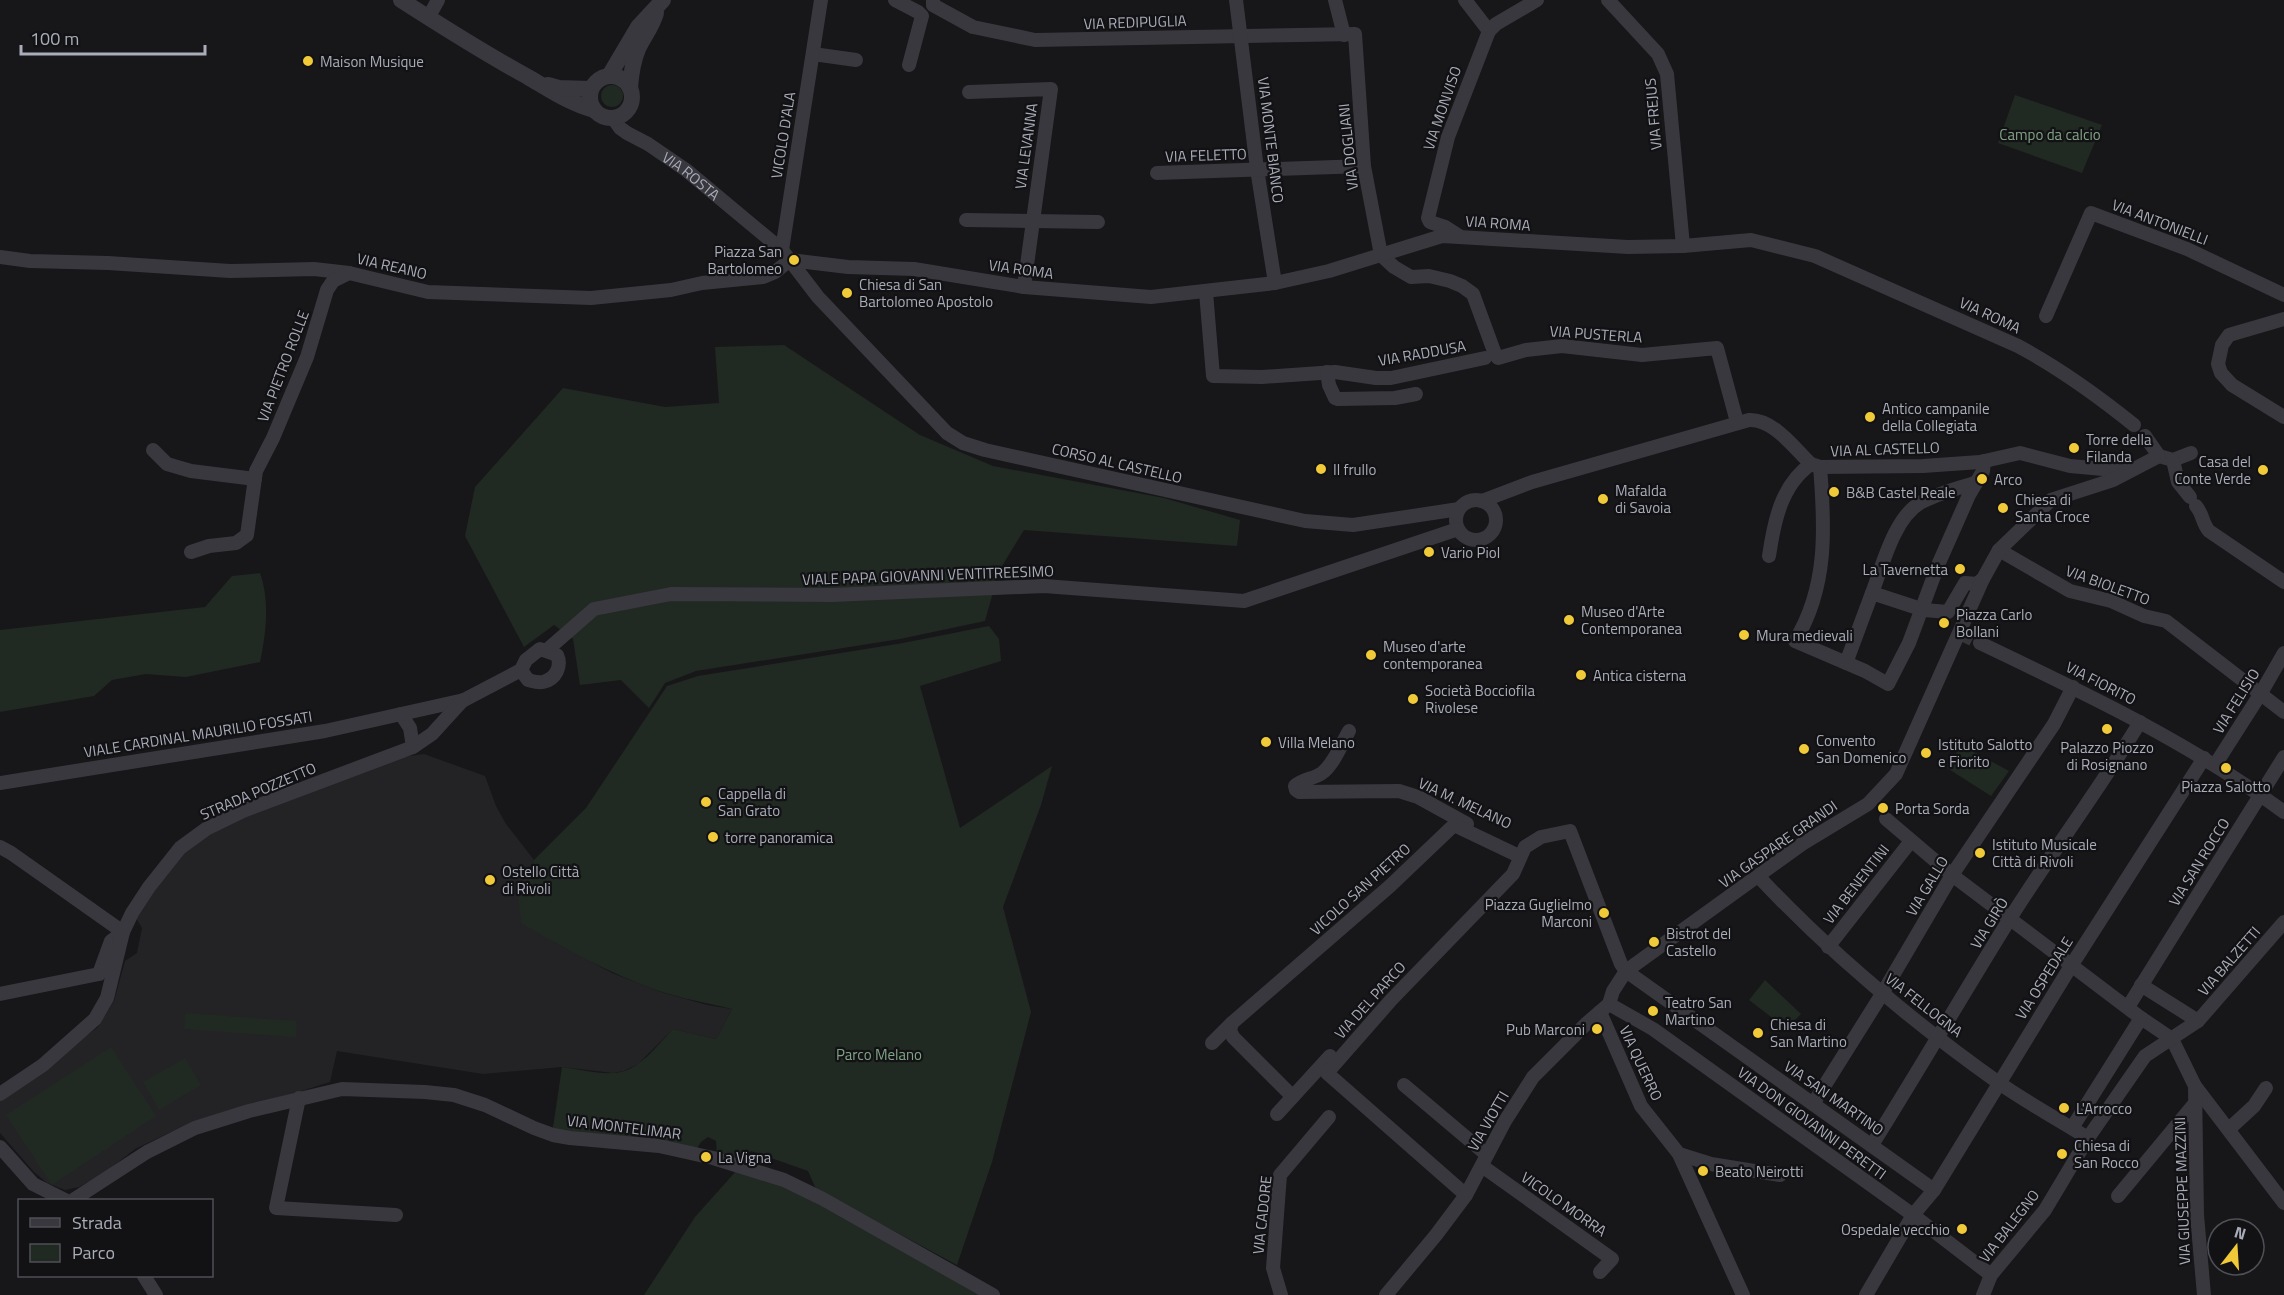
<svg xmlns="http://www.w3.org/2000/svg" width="2284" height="1295" viewBox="0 0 2284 1295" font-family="'Titillium Web',sans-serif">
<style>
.built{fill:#232326}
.green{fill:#212923}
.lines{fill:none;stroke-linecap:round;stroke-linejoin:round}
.minor-tunnel{stroke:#343539;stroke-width:14;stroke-dasharray:14 7;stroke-linecap:butt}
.minor{stroke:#38383e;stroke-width:14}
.tertiary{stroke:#38383e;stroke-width:16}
.poi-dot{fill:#f0ca38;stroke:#121214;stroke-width:2}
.labels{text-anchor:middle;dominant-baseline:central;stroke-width:4.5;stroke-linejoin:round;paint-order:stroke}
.street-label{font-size:15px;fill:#a9acb9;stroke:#121214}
.poi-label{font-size:15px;fill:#a9acb9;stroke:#121214;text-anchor:start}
.park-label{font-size:15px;fill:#81a387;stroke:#121214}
</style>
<rect width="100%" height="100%" fill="#171719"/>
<path class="built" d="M424,754L485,776L496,806L506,824L534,860L518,893L554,942L612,973L661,992L707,1005L732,1009L716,1039L673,1029L638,1064L624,1071L613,1073L562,1067L483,1074L337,1051L330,1082L171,1132L135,1149L103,1174L79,1187L65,1190L47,1183L34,1172L0,1133V1098L98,1027L114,1001L125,961L137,953L142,928L135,916L183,851L209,833L244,817L402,757Z"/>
<g class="green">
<circle cx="612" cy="96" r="11"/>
<path d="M2015,95L2102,125L2082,173L1998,143Z"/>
<path d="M784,345L920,435L993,466L1164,498L1240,520L1237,546L1024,530L999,571L985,621L900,639L696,671L665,683L649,708L621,680L580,685L573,639L554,625L524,647L465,536L475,487L563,388L665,407L719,403L715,347Z"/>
<path d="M260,573C270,601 266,634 260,662L186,677L146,674L112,680L94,696L0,712V630L205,607L232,576Z"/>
<path d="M989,626L999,639L1001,661L920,686L960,828L1052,766L1041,805L1003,907L1031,1012L992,1162L957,1265L816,1189L808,1171L751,1151L742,1159L717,1154L716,1141L708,1137L701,1142L696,1150L552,1134L562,1067C578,1069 597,1074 614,1073C639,1072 657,1045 673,1029L716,1039L732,1009C708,1003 683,999 659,991C610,974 565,949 521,923L518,893L534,860L586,808L667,686L698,676L903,643Z"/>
<path d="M1961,745L2009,771L1991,796L1947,768Z"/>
<path d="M1765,980L1801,1014L1791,1024L1783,1018L1779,1023L1749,1000Z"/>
<path d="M185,1013L297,1021L296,1037L184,1029Z"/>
<path d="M111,1047L156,1116L52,1185L6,1115Z"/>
<path d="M185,1058L201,1085L159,1110L143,1082Z"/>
<path d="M737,1170L767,1174L991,1295H644L695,1217Z"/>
</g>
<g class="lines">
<path class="minor-tunnel" d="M1960,633L1980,643"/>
<g class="minor">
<path d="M895,0L918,12L922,16L909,65"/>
<path d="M933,0V5L973,27L1035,40L1355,34L1364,166L1381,255L1394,267L1411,277L1429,276L1450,281L1462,286L1473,294L1495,354L1498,358L1526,350L1562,346L1642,355L1717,348L1737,422"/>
<path d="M1236,0L1257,169L1275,283"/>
<path d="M1335,0L1344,35"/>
<path d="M1465,0L1489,31"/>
<path d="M1608,0L1658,54L1667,74L1683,246"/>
<path d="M428,18L438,0"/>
<path d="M813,54L856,60"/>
<path d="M969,92L1051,89L1024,287"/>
<path id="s1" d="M613,118L620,128L627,133L648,144L686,170L782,250L818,297L947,433L963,443L985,450L1305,521L1353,525L1459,509"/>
<path d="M1157,173L1364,166"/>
<path d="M966,220L1098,222"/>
<path d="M1459,236L1445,227L1430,222L1428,218L1448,137L1489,31L1496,24L1537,0"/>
<path d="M782,250L821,0"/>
<path d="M0,257L30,261L108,263L230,271L314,269L349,273L428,292L591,298L671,290L702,283L763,277L775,272L790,260L848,267L914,269L1024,287L1151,297L1275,283L1329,271L1442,236L1628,247L1683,246L1751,240L1815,256L2018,346C2059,368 2098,396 2134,425"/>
<path d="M1206,292L1213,376L1262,377L1335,372L1376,378H1391L1485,358"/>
<path d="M2046,316L2091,213L2187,249L2284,295"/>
<path d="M2284,319L2229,335L2222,345L2218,364L2221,373L2232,385L2284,417"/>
<path d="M1327,372L1329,385L1335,398L1338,399L1395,398L1416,394"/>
<path d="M2145,436L2159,456L2173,460L2191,453"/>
<path d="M153,450L167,464L191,471L255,479"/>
<path d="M2173,460L2178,482L2190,497"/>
<path d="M1820,467C1825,527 1828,587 1795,641L1865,671L1888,684L1909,643L1938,565L1969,495L1983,471L1984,461"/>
<circle cx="1476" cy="520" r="20"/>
<path d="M1482,501L1532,482L1749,420C1774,419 1794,448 1811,464L1820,467L1923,466L1980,462L2020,453L2070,466L2103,469L2131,468"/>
<path d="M2196,506C2203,514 2202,523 2209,531L2284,582"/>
<path d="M1999,550L2070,591L2111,601L2144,616L2166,621L2284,712"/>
<path d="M191,552L209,546L236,543L247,535L256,471L273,438L307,357L327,290L333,281L349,273"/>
<path d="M1769,556C1774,522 1781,485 1811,464"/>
<path d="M1872,593C1882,567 1894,518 1920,503C1935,494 1960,488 1977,482"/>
<path d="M1980,643C2085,693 2190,743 2284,812"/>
<path d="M547,650L594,609L671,594L832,595L1044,586L1244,601L1458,529"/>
<path d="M1846,663L1872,593L1924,610L1948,612L1965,583L1977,584L1983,579"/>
<path d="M401,714L410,728L413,747"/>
<path d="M1349,731C1342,743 1334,764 1322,773C1314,779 1302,779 1295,786L1296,790L1299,792L1399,791L1418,797L1467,824"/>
<path d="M2215,765L2261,693L2284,653"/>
<path d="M0,783L325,731L464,700L521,670L526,660L540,649L557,655C562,666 556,679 543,682C538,683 532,681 528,680L521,670"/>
<path d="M1886,819L1952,875L2141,1018L2172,1039"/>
<path d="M0,847L11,853L123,932"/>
<path d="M1758,876C1831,954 1913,1022 1999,1083C2028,1103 2059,1120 2088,1138"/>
<path d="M1828,947L1911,841"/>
<path d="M2141,985L2198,1021"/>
<path d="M0,994L99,974L111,941L123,932"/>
<path d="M1609,1004L1653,1029L1913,1215L1991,1275"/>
<path d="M2128,1007L2284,757"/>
<path d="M1600,1012L1641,1106L1679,1154L1743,1295"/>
<path d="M2172,1039L2195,1086L2284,1203"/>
<path d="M1212,1043L1232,1023"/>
<path d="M1404,1085L1487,1155"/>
<path d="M2195,1086L2197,1215L2204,1295"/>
<path d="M0,1094L43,1065L95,1019L107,998L123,932L132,913L149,887L180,848L206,829L243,811L413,747L432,734L463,700"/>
<path d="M1292,1096L1233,1037L1230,1030L1232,1023L1390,886L1454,825L1519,856"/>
<path d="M299,1098L276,1208L396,1215"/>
<path d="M1813,1104L1882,994L1952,875L2054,724L2073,687"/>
<path d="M1277,1114L1330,1056"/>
<path d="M2072,1128L2141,1018"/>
<path d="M2229,1129L2254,1106L2266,1088"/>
<path d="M1872,1145C1919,1070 1963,994 2009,920C2051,853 2099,790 2140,722"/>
<path d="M0,1147L33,1184L65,1200"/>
<path d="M1679,1154L1711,1164L1780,1175"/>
<path d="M1482,1166L1612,1259L1600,1272"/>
<path d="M1466,1195L1327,1073L1391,1000L1513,874L1525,847L1541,837L1570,831L1621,964L1626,971L1934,1190"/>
<path d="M2118,1196L2196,1102"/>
<path d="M73,1200L147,1152L195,1128L249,1111L342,1089L425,1092L454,1095L485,1105L534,1128L553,1135L570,1138L659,1146L713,1158L784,1180L823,1199L993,1295"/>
<path d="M144,1276L156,1295"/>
<path d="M1281,1295L1273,1268L1280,1175L1329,1117"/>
<path d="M1386,1295L1436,1235L1466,1195L1505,1121L1533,1077L1587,1023L1609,1004L1613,991L1626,971L1802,844L1868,804L1896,774L1983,579L1999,550L2051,500L2113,480L2159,456"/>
<path d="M1866,1295L1913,1215L1934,1190L2071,966L2204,758"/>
<path d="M1983,1295L1991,1275L2045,1210L2088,1138L2145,1056L2198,1021L2284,922"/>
</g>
<g class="tertiary">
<path d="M401,0C443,27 484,53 528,77C550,90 569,103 594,110"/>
<path d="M609,76L638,27L663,0"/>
<circle cx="611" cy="97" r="21"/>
<path d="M548,85L559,88L591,89"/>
<path d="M630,88C631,74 633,61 638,49C644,36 652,27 656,13"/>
</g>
</g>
<g class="poi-dot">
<circle cx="308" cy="61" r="6"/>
<circle cx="794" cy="260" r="6"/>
<circle cx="847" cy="293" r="6"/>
<circle cx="1870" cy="417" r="6"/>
<circle cx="2074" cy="448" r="6"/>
<circle cx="1321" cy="469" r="6"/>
<circle cx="2263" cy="470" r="6"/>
<circle cx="1982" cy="479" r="6"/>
<circle cx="1834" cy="492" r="6"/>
<circle cx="1603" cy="499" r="6"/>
<circle cx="2003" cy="508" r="6"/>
<circle cx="1429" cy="552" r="6"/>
<circle cx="1960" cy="569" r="6"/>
<circle cx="1569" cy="620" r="6"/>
<circle cx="1944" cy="623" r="6"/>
<circle cx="1744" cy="635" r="6"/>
<circle cx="1371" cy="655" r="6"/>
<circle cx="1581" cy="675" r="6"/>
<circle cx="1413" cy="699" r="6"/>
<circle cx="2107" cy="729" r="6"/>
<circle cx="1266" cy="742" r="6"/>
<circle cx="1804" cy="749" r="6"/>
<circle cx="1926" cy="753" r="6"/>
<circle cx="2226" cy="768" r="6"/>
<circle cx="706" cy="802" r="6"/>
<circle cx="1883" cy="808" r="6"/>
<circle cx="713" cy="837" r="6"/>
<circle cx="1980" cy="853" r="6"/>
<circle cx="490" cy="880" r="6"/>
<circle cx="1604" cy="913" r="6"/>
<circle cx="1654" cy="942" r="6"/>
<circle cx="1653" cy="1011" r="6"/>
<circle cx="1597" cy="1029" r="6"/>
<circle cx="1758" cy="1033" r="6"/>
<circle cx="2064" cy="1108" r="6"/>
<circle cx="2062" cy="1154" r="6"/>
<circle cx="706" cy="1157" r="6"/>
<circle cx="1703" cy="1171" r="6"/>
<circle cx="1962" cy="1229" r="6"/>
</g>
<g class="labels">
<g class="street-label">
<text transform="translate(1135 22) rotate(-2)">VIA REDIPUGLIA</text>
<text transform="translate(1442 108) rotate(-71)">VIA MONVISO</text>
<text transform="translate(1653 114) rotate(-95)">VIA FREJUS</text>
<text transform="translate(783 135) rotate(-81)">VICOLO D'ALA</text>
<text transform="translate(1271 140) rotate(83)">VIA MONTE BIANCO</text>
<text transform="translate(1026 146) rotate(-82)">VIA LEVANNA</text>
<text transform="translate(1348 147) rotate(-96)">VIA DOGLIANI</text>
<text transform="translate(1206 155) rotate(-2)">VIA FELETTO</text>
<text stroke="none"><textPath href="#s1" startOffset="98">VIA ROSTA</textPath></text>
<text transform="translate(2160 222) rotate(21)">VIA ANTONIELLI</text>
<text transform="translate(1498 223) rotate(4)">VIA ROMA</text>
<text transform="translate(392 266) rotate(13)">VIA REANO</text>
<text transform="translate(1021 269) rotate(8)">VIA ROMA</text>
<text transform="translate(1990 315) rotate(25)">VIA ROMA</text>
<text transform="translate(1596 334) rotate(4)">VIA PUSTERLA</text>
<text transform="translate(1422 353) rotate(-10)">VIA RADDUSA</text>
<text transform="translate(283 366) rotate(-69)">VIA PIETRO ROLLE</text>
<text transform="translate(1885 449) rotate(-2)">VIA AL CASTELLO</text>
<text transform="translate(1117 463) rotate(13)">CORSO AL CASTELLO</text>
<text transform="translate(928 575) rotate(-2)">VIALE PAPA GIOVANNI VENTITREESIMO</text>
<text transform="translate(2108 585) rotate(20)">VIA BIOLETTO</text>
<text transform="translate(2101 683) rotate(27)">VIA FIORITO</text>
<text transform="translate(2236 701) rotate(-58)">VIA FELISIO</text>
<text transform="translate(198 734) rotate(-9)">VIALE CARDINAL MAURILIO FOSSATI</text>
<text transform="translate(258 791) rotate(-23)">STRADA POZZETTO</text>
<text transform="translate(1465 803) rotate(25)">VIA M. MELANO</text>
<text transform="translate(1778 844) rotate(-35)">VIA GASPARE GRANDI</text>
<text transform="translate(2199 862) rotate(-58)">VIA SAN ROCCO</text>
<text transform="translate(1856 884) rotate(-52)">VIA BENENTINI</text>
<text transform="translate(1927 886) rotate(-59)">VIA GALLO</text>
<text transform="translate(1360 889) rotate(-42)">VICOLO SAN PIETRO</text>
<text transform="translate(1989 923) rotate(-58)">VIA GIRÒ</text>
<text transform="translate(2229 961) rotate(-49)">VIA BALZETTI</text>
<text transform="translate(2044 978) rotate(-58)">VIA OSPEDALE</text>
<text transform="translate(1370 1000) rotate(-48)">VIA DEL PARCO</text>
<text transform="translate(1924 1005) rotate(38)">VIA FELLOGNA</text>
<text transform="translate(1641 1063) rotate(65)">VIA QUERRO</text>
<text transform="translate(1834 1098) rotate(35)">VIA SAN MARTINO</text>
<text transform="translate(1488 1121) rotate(-60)">VIA VIOTTI</text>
<text transform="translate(1812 1123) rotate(36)">VIA DON GIOVANNI PERETTI</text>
<text transform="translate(624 1127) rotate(7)">VIA MONTELIMAR</text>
<text transform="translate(2182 1191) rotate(-92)">VIA GIUSEPPE MAZZINI</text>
<text transform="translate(1564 1204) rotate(35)">VICOLO MORRA</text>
<text transform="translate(1262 1215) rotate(-84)">VIA CADORE</text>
<text transform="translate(2009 1226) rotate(-52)">VIA BALEGNO</text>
</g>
<g class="poi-label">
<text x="320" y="61">Maison Musique</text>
<text x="782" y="251" text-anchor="end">Piazza San<tspan x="782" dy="17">Bartolomeo</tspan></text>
<text x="859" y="284">Chiesa di San<tspan x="859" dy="17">Bartolomeo Apostolo</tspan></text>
<text x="1882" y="408">Antico campanile<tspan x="1882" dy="17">della Collegiata</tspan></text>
<text x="2086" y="439">Torre della<tspan x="2086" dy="17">Filanda</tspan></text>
<text x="2251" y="461" text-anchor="end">Casa del<tspan x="2251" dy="17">Conte Verde</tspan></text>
<text x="1333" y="469">Il frullo</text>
<text x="1994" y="479">Arco</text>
<text x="1615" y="490">Mafalda<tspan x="1615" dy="17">di Savoia</tspan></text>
<text x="1846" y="492">B&amp;B Castel Reale</text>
<text x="2015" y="499">Chiesa di<tspan x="2015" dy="17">Santa Croce</tspan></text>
<text x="1441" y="552">Vario Piol</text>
<text x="1948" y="569" text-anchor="end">La Tavernetta</text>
<text x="1581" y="611">Museo d'Arte<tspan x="1581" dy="17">Contemporanea</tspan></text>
<text x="1956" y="614">Piazza Carlo<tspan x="1956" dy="17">Bollani</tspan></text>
<text x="1756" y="635">Mura medievali</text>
<text x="1383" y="646">Museo d'arte<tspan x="1383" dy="17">contemporanea</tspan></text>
<text x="1593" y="675">Antica cisterna</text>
<text x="1425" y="690">Società Bocciofila<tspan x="1425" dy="17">Rivolese</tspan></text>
<text x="1816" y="740">Convento<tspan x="1816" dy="17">San Domenico</tspan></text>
<text x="1278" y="742">Villa Melano</text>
<text x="1938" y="744">Istituto Salotto<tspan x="1938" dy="17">e Fiorito</tspan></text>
<text x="2107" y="747" text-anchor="middle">Palazzo Piozzo<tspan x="2107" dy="17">di Rosignano</tspan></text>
<text x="2226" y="786" text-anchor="middle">Piazza Salotto</text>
<text x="718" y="793">Cappella di<tspan x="718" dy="17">San Grato</tspan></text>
<text x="1895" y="808">Porta Sorda</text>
<text x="725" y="837">torre panoramica</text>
<text x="1992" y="844">Istituto Musicale<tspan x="1992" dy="17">Città di Rivoli</tspan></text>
<text x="502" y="871">Ostello Città<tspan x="502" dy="17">di Rivoli</tspan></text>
<text x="1592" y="904" text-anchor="end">Piazza Guglielmo<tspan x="1592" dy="17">Marconi</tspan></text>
<text x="1666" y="933">Bistrot del<tspan x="1666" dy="17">Castello</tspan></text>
<text x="1665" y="1002">Teatro San<tspan x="1665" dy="17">Martino</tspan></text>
<text x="1770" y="1024">Chiesa di<tspan x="1770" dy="17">San Martino</tspan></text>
<text x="1585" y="1029" text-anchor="end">Pub Marconi</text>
<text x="2076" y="1108">L'Arrocco</text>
<text x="2074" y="1145">Chiesa di<tspan x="2074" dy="17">San Rocco</tspan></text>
<text x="718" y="1157">La Vigna</text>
<text x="1715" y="1171">Beato Neirotti</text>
<text x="1950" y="1229" text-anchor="end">Ospedale vecchio</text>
</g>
<g class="park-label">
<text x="2050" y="134">Campo da calcio</text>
<text x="879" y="1054">Parco Melano</text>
</g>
</g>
<rect x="18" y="1199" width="195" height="78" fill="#121214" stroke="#4e5056" stroke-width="1.5"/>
<rect x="30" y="1218" width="30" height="9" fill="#38383e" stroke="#4e5056" stroke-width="1.5"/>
<text x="72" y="1229" font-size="18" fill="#a9acb9">Strada</text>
<rect x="30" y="1244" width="30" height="18" fill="#212923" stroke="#4e5056" stroke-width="1.5"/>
<text x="72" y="1259" font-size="18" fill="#a9acb9">Parco</text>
<g transform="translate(2236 1247) rotate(17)"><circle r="28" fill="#121214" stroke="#4e5056" stroke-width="1.5"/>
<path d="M0-4.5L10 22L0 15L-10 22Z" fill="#f0ca38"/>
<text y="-9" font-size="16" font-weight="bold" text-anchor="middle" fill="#a9acb9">N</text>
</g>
<path d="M21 45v9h184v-9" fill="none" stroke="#a9acb9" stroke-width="3"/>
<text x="30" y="45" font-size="18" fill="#a9acb9" stroke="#121214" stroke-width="4.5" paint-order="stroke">100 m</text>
</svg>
